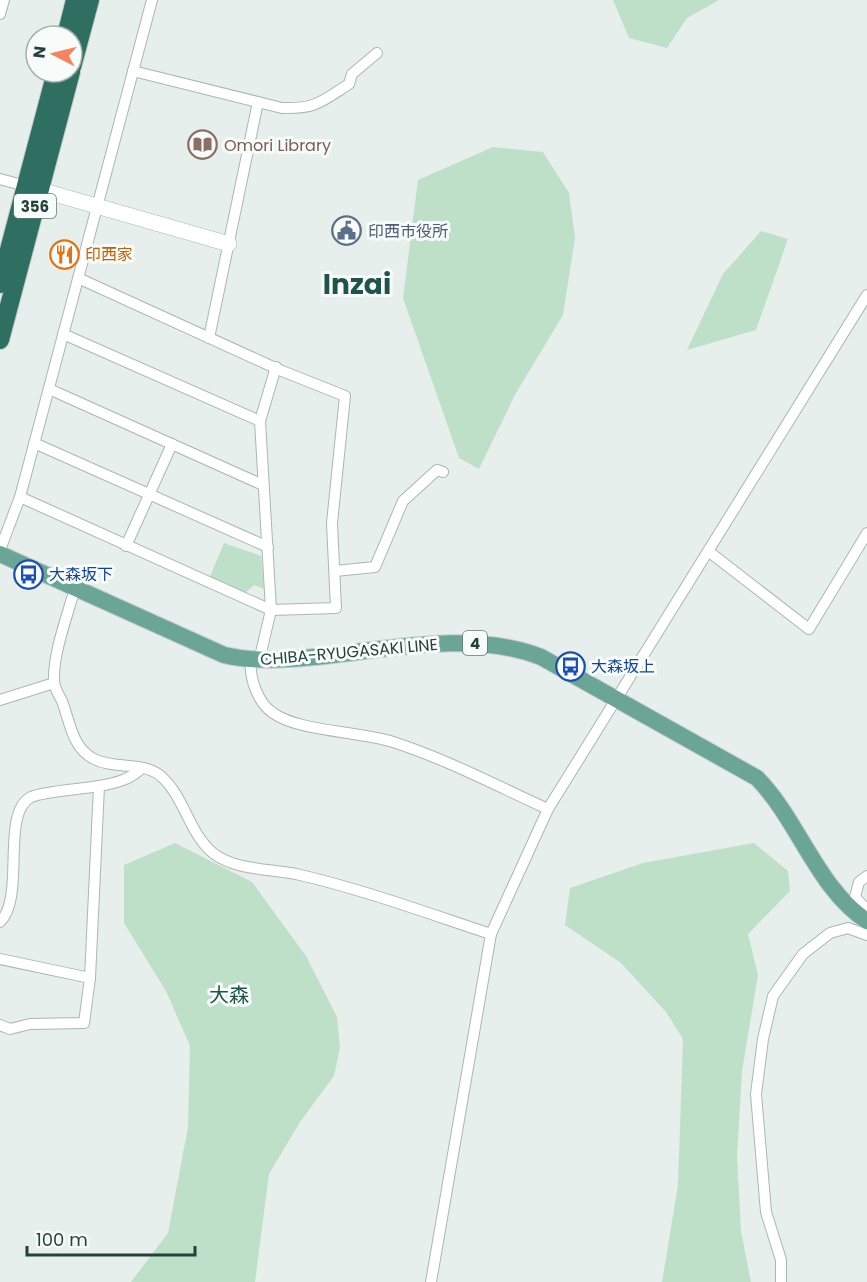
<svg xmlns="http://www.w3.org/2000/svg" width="867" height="1282" viewBox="0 0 867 1282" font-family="Poppins,'Noto Sans JP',sans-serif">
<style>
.green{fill:#bfe0c8}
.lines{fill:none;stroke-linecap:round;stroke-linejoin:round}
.street-casing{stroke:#a8b8b2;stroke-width:12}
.secondary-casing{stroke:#a4bbb3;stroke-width:16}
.primary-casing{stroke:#c2cac8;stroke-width:18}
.highway-casing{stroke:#c2cac8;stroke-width:20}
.street{stroke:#fff;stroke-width:10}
.secondary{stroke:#fff;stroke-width:15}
.primary{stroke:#6aa596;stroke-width:16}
.highway{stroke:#2f6f62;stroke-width:18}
.labels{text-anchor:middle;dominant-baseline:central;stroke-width:6;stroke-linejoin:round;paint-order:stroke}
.shield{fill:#f7fbf9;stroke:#637a73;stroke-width:1.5}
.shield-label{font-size:15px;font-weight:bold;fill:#24423a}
.education-label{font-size:16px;fill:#785e54;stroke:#f7fbf9;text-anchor:start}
.service-label{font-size:16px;fill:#4e5e75;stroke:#f7fbf9;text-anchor:start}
.food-label{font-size:16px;fill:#c56008;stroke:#f7fbf9;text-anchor:start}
.transit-label{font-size:16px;fill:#164399;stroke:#f7fbf9;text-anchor:start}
.street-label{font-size:16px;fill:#24423a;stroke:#f7fbf9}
.quarter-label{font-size:20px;fill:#1f5548;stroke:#f7fbf9}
.town-label{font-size:28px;font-weight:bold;fill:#1f5548;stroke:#f7fbf9}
</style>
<rect width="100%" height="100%" fill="#e6efeb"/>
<g class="green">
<path d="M613,0H719L687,18L667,48L629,38Z"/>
<path d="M493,147L543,152L569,193L575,238L563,315L516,393L479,469L459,458L403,298L418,180Z"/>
<path d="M761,231L788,239L756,330L687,350L723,274Z"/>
<path d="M224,543L261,556L264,589L254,585L244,594L209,579Z"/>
<path d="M175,843L252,882L306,956L337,1017L340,1047L334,1076L300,1122L269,1174L255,1282H131L168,1233L188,1127L190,1046L166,991L124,923V865Z"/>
<path d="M754,843L788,871L790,891L748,934L758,975L742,1071L737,1157L741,1231L751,1282H662L678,1185L683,1039L666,1012L621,963L565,925L570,888L643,863Z"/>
</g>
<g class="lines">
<defs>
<g id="street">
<path d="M0,14L4,0"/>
<path d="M133,71L282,108C316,109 321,102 349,84L352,74L377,53"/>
<path d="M0,179L26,186"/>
<path d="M63,334L260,421"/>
<path d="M209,338L258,102"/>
<path d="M49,389L263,485"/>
<path d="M34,443L268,547"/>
<path d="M20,497L271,610L336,608L332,523L345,396L282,371L78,278"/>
<path d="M126,546L172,444"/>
<path d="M0,550L20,497L152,0"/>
<path d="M708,551L809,629L867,533"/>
<path d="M335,571L375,567L403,501L437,470L443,472"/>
<path d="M75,588C68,614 53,653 54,680C54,688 59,695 62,701C70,722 72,748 94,759C115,770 145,760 163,778C185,799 189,833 213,853C234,870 271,869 296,874C362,889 427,913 491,934"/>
<path d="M251,660C249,678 258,703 273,713C300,732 359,731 393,742C446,759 497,786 548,809"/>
<path d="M259,661L271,610L260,421L276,367"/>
<path d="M0,700L54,683"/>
<path d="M867,876L859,882L855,897L867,910"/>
<path d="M0,922C26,897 0,813 31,797C44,791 83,789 99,786"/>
<path d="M0,959L90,978"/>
<path d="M0,1025L10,1029L30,1024L84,1023L90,978L99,786C116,783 129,780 142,768"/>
<path d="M431,1282L491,934L548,809L867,295"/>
<path d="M781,1282V1260L766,1212L756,1094L763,1039L773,996L803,954L830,933L848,928L867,935"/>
</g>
<path id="secondary" d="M30,187L229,244"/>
<path id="primary" d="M0,554L224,655C254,662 283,660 314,657C386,650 473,630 541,657L757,778C799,821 817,888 867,921"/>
<g id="highway">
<path d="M66,36L75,0"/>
<path d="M72,67L90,0"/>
<path d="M0,284L56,72"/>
<path d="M0,340L71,72"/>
</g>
</defs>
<use href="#street" class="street-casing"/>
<use href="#secondary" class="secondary-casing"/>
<use href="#primary" class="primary-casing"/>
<use href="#highway" class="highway-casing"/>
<use href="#street" class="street"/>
<use href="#secondary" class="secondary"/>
<use href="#primary" class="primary"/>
<use href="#highway" class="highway"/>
</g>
<defs>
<symbol id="library-ring" viewBox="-11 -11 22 22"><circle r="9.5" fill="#f7fbf9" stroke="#8d6e63" stroke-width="1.5"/><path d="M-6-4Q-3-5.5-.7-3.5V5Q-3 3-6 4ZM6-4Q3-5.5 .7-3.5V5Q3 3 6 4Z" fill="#8d6e63"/></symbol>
<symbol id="civic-ring" viewBox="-11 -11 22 22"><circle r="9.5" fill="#f7fbf9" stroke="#5c6f8a" stroke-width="1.5"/><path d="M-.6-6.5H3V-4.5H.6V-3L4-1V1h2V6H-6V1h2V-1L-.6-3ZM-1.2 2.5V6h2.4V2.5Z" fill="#5c6f8a"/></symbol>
<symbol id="restaurant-ring" viewBox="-11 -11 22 22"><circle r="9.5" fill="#f7fbf9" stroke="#e8710a" stroke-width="1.5"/><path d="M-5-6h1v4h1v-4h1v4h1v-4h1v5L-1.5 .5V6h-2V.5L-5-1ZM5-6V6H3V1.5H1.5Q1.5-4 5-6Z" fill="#e8710a"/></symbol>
<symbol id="bus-ring" viewBox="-11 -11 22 22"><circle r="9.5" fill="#f7fbf9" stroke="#1a4fb4" stroke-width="1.5"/><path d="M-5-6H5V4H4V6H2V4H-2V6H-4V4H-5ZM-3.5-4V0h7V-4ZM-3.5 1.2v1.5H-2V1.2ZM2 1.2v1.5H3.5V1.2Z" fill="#1a4fb4"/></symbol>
</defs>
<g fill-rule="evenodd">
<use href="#library-ring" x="186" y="128" width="33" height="33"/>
<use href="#civic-ring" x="330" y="214" width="33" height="33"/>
<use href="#restaurant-ring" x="48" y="238" width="33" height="33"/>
<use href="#bus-ring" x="12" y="558" width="33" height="33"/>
<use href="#bus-ring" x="554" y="650" width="33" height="33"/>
</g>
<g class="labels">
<g class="shield">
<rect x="14" y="194" width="42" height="24" rx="4.5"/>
<rect x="463" y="631" width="24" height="24" rx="4.5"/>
</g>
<g class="shield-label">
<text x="35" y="206">356</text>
<text x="475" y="643">4</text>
</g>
<g class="education-label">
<text x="224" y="145">Omori Library</text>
</g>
<g class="service-label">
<text x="368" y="231">印西市役所</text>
</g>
<g class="food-label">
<text x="85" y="254">印西家</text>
</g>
<g class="transit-label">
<text x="49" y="574">大森坂下</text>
<text x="591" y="666">大森坂上</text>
</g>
<g class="street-label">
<text transform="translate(349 652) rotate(-5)">CHIBA-RYUGASAKI LINE</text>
</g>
<g class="quarter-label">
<text x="229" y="995">大森</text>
</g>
<g class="town-label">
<text x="357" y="284">Inzai</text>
</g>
</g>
<g transform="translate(54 54) rotate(277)"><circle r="28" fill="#f7fbf9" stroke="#a3b1ad" stroke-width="1.5"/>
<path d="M0-4.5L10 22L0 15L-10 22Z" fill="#f4845f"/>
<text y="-9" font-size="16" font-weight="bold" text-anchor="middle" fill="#24423a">N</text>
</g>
<path d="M27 1246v9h168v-9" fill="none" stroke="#24423a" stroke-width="3"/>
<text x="36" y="1246" font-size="18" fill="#24423a" stroke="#f7fbf9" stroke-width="4.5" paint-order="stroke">100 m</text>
</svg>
